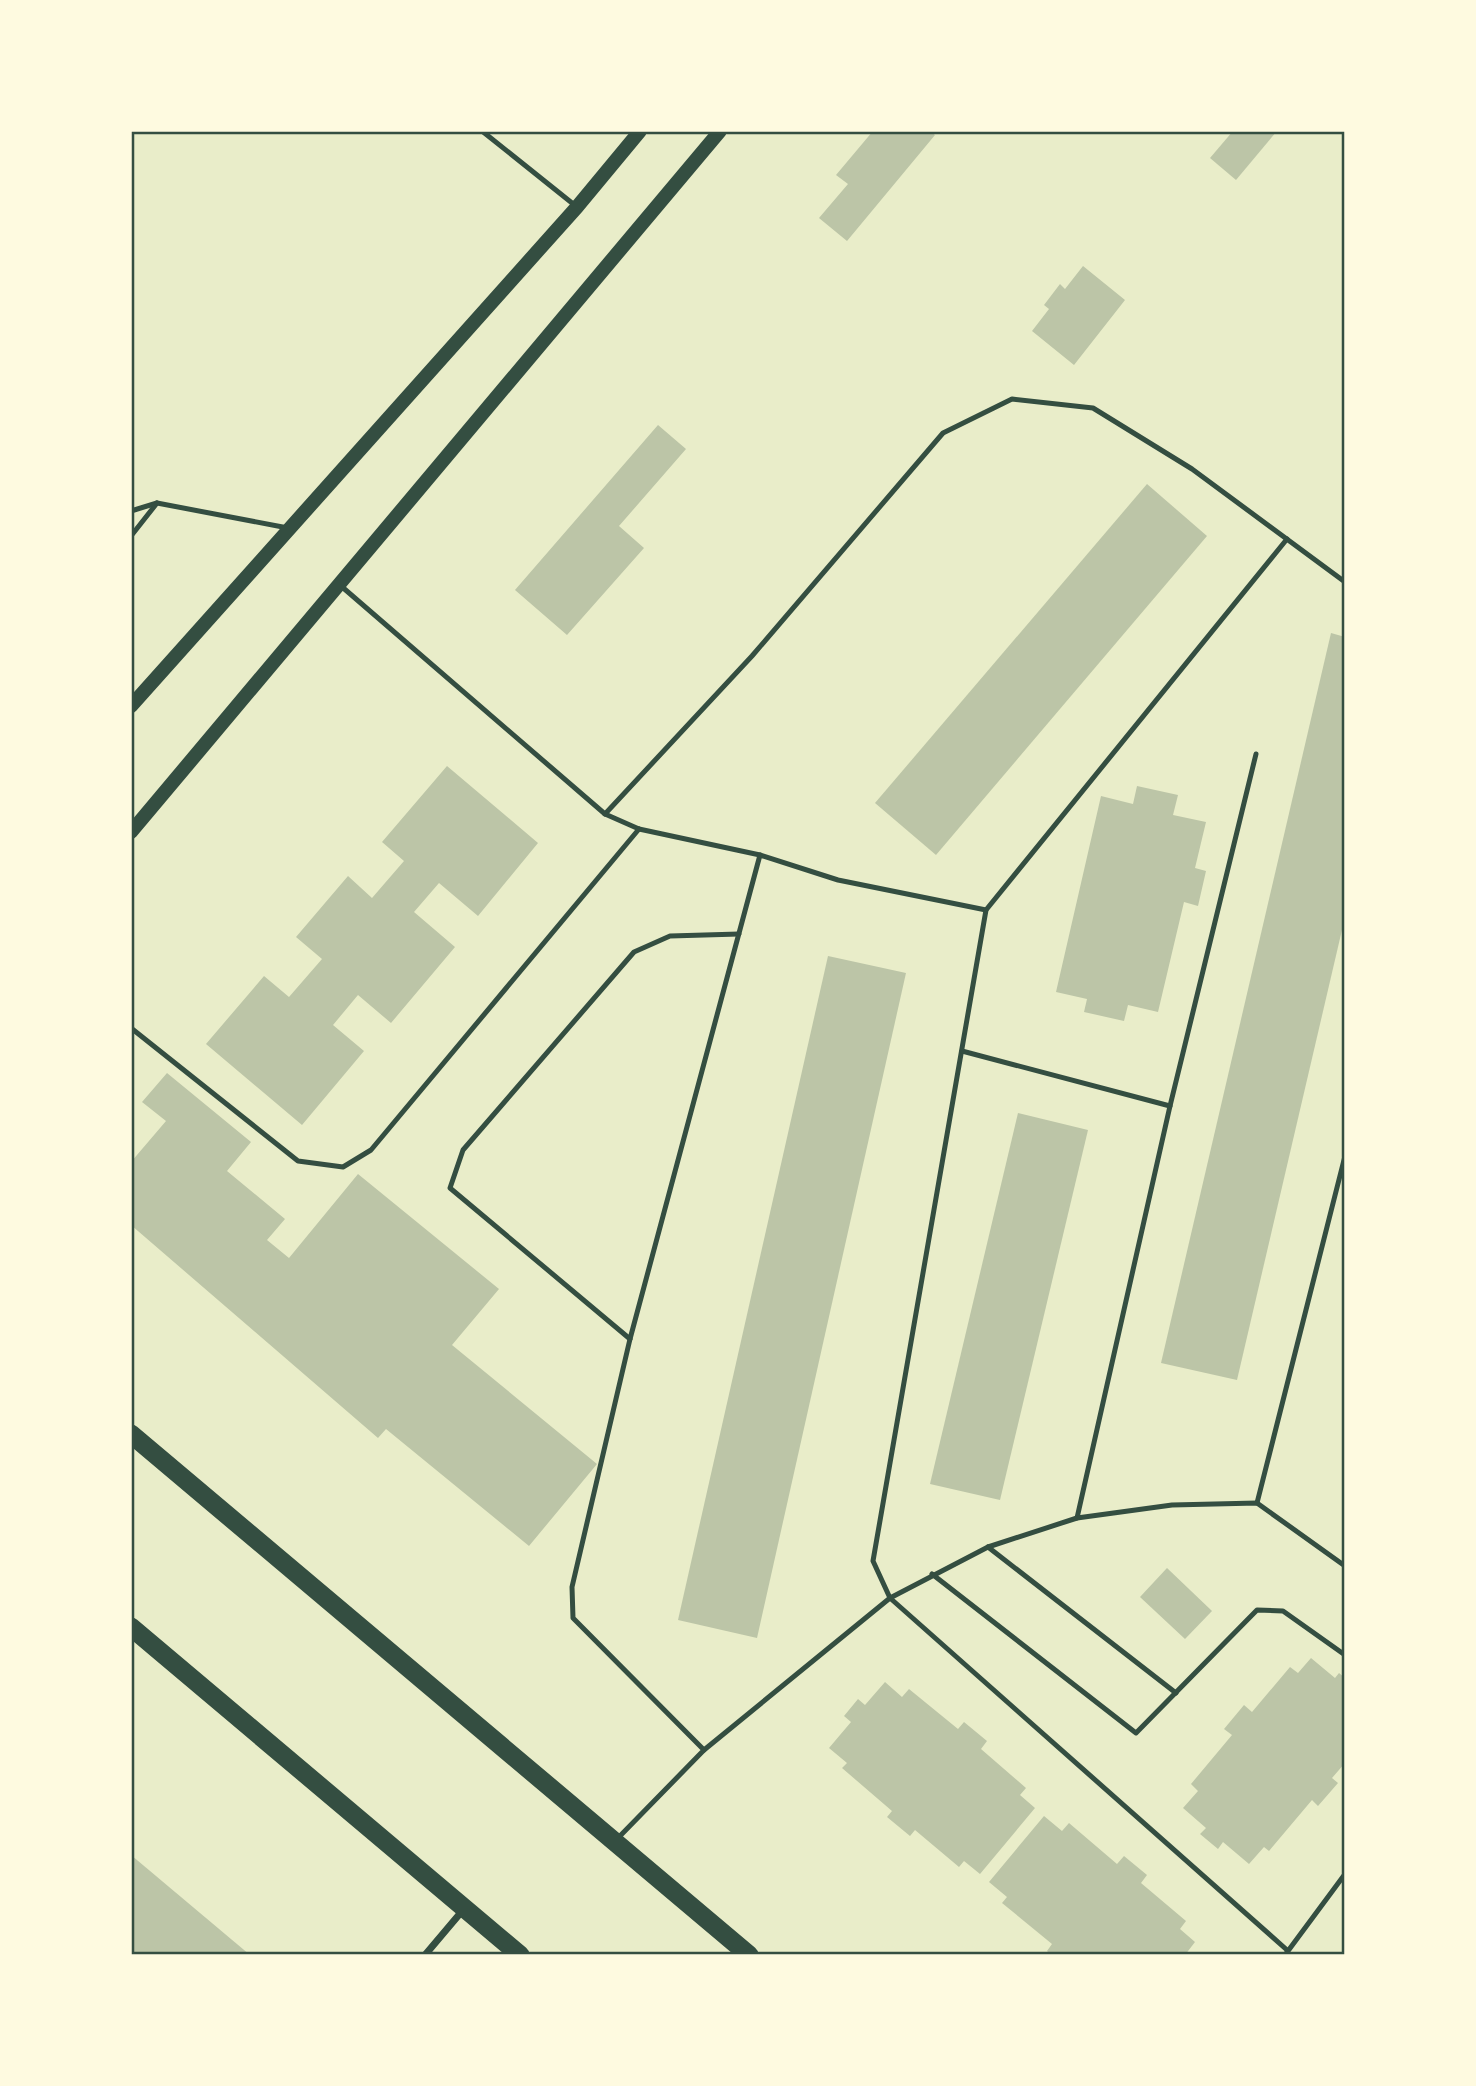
<svg xmlns="http://www.w3.org/2000/svg" width="1476" height="2086" viewBox="0 0 1476 2086" font-family="'Nunito Sans',sans-serif">
<style>
.building{fill:#bcc5a7}
.lines{fill:none;stroke-linecap:round;stroke-linejoin:round}
.service{stroke:#344e41;stroke-width:5}
.minor{stroke:#344e41;stroke-width:7}
.secondary{stroke:#344e41;stroke-width:14}
.trunk{stroke:#344e41;stroke-width:19}
.neatline{fill:none;stroke:#344e41;stroke-width:2.5}
</style>
<rect width="100%" height="100%" fill="#e9edc9"/>
<g class="building">
<path d="M873,131H930L935,135L847,241L819,218L848,184L836,175Z"/>
<path d="M1233,131H1277L1236,180L1210,158Z"/>
<path d="M1083,266L1125,300L1074,365L1032,331L1049,309L1044,305L1060,284L1065,289Z"/>
<path d="M658,425L686,449L619,526L644,548L567,635L515,590Z"/>
<path d="M1147,484L1207,536L936,855L875,803Z"/>
<path d="M1331,633L1345,637V917L1237,1380L1161,1363Z"/>
<path d="M447,766L538,843L478,916L439,883L414,912L455,947L391,1023L358,995L333,1025L364,1051L302,1125L206,1044L264,976L289,997L322,959L296,937L348,876L372,898L404,861L382,842Z"/>
<path d="M1137,786L1178,795L1173,815L1206,822L1195,868L1206,871L1198,906L1184,902L1158,1012L1128,1005L1124,1021L1084,1012L1087,999L1056,992L1101,796L1133,804Z"/>
<path d="M828,956L906,973L757,1638L678,1620Z"/>
<path d="M167,1073L251,1142L227,1171L285,1219L267,1240L289,1258L358,1174L499,1289L452,1345L597,1464L529,1546L386,1429L378,1438L131,1225V1162L166,1121L142,1102Z"/>
<path d="M1018,1113L1088,1130L1000,1500L930,1484Z"/>
<path d="M1167,1568L1212,1611L1185,1639L1140,1597Z"/>
<path d="M1311,1658L1335,1678L1339,1673L1345,1678V1763L1332,1778L1338,1783L1318,1806L1312,1800L1269,1851L1264,1847L1249,1864L1223,1842L1218,1849L1200,1834L1206,1828L1183,1808L1198,1791L1191,1784L1232,1735L1224,1729L1244,1705L1252,1712L1290,1667L1298,1673Z"/>
<path d="M885,1682L902,1697L909,1689L958,1729L964,1722L987,1741L981,1749L1026,1788L1020,1795L1035,1808L980,1874L964,1861L959,1867L915,1830L910,1836L887,1817L892,1811L842,1768L847,1763L829,1748L851,1722L844,1716L858,1699L865,1705Z"/>
<path d="M1044,1816L1062,1831L1069,1823L1117,1864L1124,1856L1147,1875L1141,1883L1186,1921L1180,1929L1195,1942L1185,1955H1051L1047,1951L1052,1944L1002,1903L1007,1897L989,1882Z"/>
<path d="M131,1855L250,1955H131Z"/>
</g>
<g class="lines">
<g class="service">
<path d="M482,131L577,207"/>
<path d="M131,511L157,503L288,528"/>
<path d="M131,536L157,503"/>
<path d="M1287,539L986,910L873,1561L890,1598L1287,1950"/>
<path d="M341,586L605,814L752,656L943,433L1012,399L1093,408L1192,469L1345,582"/>
<path d="M605,814L639,829L760,855L838,880L986,910"/>
<path d="M131,1028L298,1161L343,1167L371,1150L639,829"/>
<path d="M962,1051L1170,1106"/>
<path d="M630,1339L450,1188L463,1150L634,952L670,936L739,934"/>
<path d="M1257,1503L1345,1156"/>
<path d="M1077,1518L1170,1106L1256,754"/>
<path d="M988,1547L1176,1693"/>
<path d="M932,1574L1136,1733L1257,1610L1283,1611L1345,1655"/>
<path d="M704,1750L890,1598L988,1547L1077,1518L1172,1505L1257,1503L1345,1566"/>
<path d="M618,1838L704,1750L573,1618L572,1587L630,1339L760,855"/>
<path d="M1285,1955L1345,1874"/>
</g>
<path class="minor" d="M425,1955L463,1910"/>
<g class="secondary">
<path d="M131,706L577,207L640,131"/>
<path d="M131,832L720,131"/>
</g>
<g class="trunk">
<path d="M131,1434L749,1955"/>
<path d="M131,1627L520,1955"/>
</g>
</g>
<rect width="1476" height="2086" fill="none" stroke="#fefae0" stroke-width="266"/>
<rect x="133" y="133" width="1210" height="1820" class="neatline"/>
</svg>
